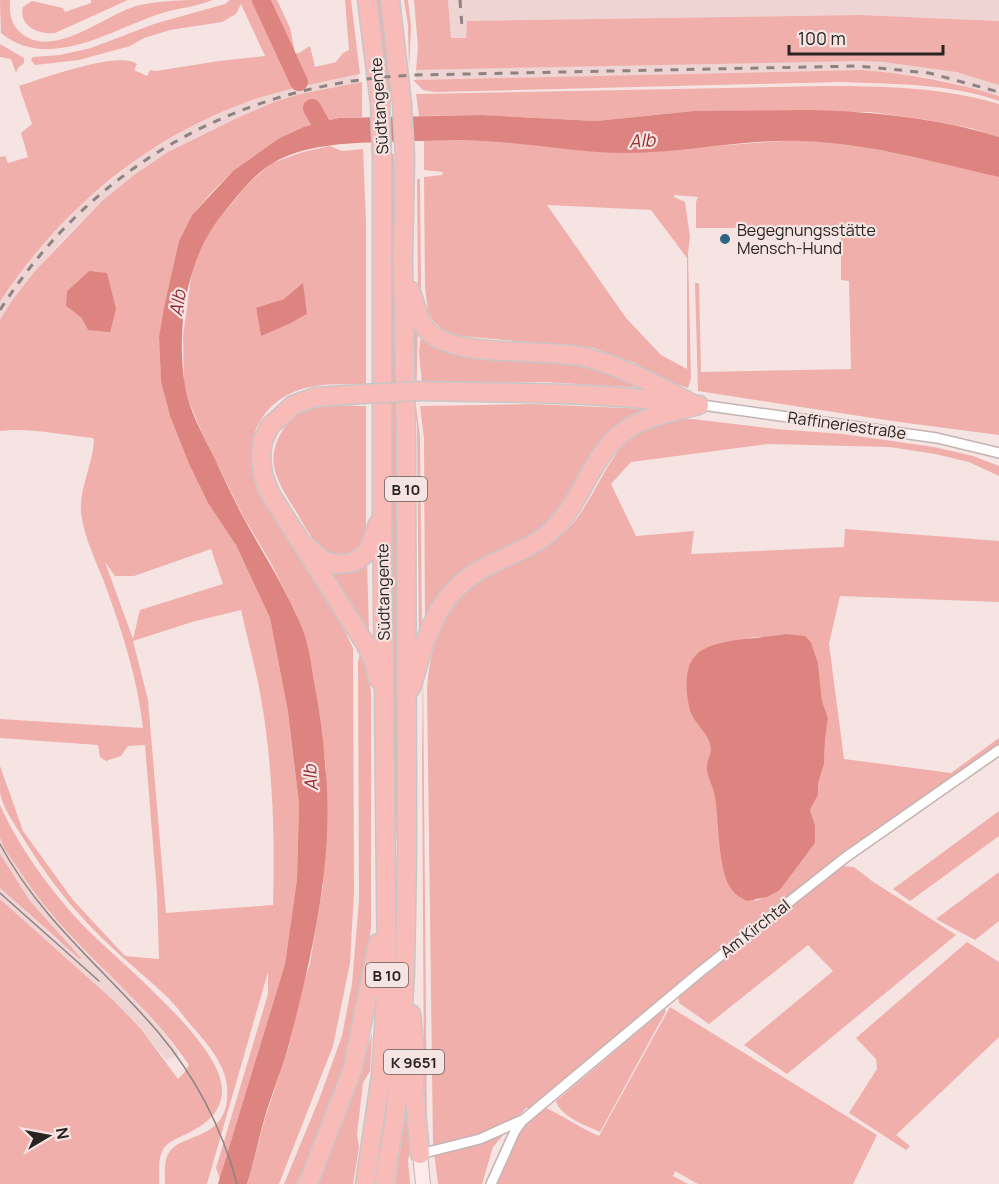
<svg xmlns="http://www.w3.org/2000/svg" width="999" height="1184" viewBox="0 0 999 1184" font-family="Manrope,sans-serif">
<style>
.built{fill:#eed4d2}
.green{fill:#f0afab;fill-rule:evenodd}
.water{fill:#dd8380}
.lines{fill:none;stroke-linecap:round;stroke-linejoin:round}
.river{stroke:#dd8380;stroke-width:18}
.street-casing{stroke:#c4b3b2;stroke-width:12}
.secondary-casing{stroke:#c4b3b2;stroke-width:16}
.highway-casing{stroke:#c7c6c6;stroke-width:21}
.street{stroke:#fff;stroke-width:9}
.secondary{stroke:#fdebe9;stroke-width:14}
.highway{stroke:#f9bbb7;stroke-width:18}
.tram{stroke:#8e8381;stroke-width:1.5}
.rail{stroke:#8e8381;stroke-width:3;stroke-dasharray:8 8;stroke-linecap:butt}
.highway-bridge-casing{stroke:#c7c6c6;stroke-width:21;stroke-linecap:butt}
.highway-bridge{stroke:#f9bbb7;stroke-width:18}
.poi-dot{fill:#2f6580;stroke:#f5e4e2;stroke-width:2}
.labels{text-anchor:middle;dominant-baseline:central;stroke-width:4.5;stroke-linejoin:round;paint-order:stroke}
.shield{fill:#f5e4e2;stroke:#665d5c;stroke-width:1.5}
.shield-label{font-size:15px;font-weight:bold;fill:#292322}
.street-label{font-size:16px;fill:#292322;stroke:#f5e4e2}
.poi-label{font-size:16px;fill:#292322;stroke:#f5e4e2;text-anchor:start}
.water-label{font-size:18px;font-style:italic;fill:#962b30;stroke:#f5e4e2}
</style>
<rect width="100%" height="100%" fill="#f5e4e2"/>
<g class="built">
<path d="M448,0H999V21L860,15L467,21L466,38H451Z"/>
<path d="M831,61L883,62L956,72L999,85V96L951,82L920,76L863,70L416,80V70Z"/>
<path d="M358,75L359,83L300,94L274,102L237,118L168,152L134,175L102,201L63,240L35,271L0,320V302L36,251L83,202L146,153L190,127L237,105L309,83Z"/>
<path d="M0,836L26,881L50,913L142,1008L167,1037L179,1054L166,1060L141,1029L114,1001L0,899V888L59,942L62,937L30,901L5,863L0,854Z"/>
</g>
<g class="green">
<path d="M0,0H10C9,13 11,25 21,33C53,60 103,16 136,6C161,0 187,0 213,0C196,7 176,8 159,14C111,30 48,72 1,33Z"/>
<path d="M91,0H128L55,33C39,35 18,26 23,7L32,1L63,8L65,12L91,3Z"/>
<path d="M230,0H277L290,28L295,53H299L310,46L315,67L336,62L343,53L349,50L345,0H351L360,74C318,83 277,90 236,106C138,145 57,214 0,302V157L5,156L8,163L28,157L21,133L32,124L19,86C41,79 119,50 137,64L134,70L147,76L150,70L156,71L219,61L265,56L241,4L236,14L222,22L170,30L144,38L130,46L79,60L35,65L31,60L33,57L60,55L91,48L154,24L225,4Z"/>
<path d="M375,0H381L392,102H386Z"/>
<path d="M404,0H408L411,26L409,70L408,25Z"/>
<path d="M414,0H448L451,38H466L467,21L860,15L999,21V85L956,72L883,62L857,61L416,70L418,47Z"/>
<path d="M0,44L24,58V63L18,68L16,73L11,59L0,57Z"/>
<path d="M863,70C910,74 954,82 999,96V101C948,83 892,84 839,82L435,92L423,90L413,80Z"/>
<path d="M362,82V117L339,118L278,139L233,171L212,192L192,215L179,241L159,337L161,382L170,416L189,464L208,503L236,545L270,618L288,712L299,802L297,879L285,964L220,1179L216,1168L268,994V972L207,1184H165C165,1176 164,1165 167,1157C176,1130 232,1145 227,1086C225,1063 205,1041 190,1024C182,1014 173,1002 163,993C135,967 105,944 80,915C58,891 40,865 23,838C15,825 3,808 0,793C0,785 0,774 0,766L23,831L73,900L125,956L159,959L157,893L145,745L128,746L121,756L106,761L100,757L98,745L0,738V719L143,728C138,681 123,634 107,590C98,564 84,540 81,512C79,489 93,464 94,440L93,438C63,435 30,427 0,431V320L11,302L35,271L102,201L134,175L168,152L237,118L274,102L300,94ZM89,271L88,330L67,291ZM211,549L223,584L140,610L133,639L105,562L115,576H134ZM241,610C248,641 257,673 262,704C273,771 275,838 273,905L166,913L148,700L133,641L192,622Z"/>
<path d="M823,86C881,86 942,87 999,104V137L970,128L921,119L870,112L694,111L596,121L481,115L419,116L416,94Z"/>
<path d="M795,140L843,143L935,161L999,177V435L892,421L698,391L695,283H699L701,372L851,369L849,281L841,280V228H696V202L698,197L674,195V197L685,202L690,237L688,253L691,378L688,388L666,381L635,363L593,348L461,336L443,330L434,322L428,312L425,288L424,177L442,175L443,172L424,170V141H494L623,153ZM547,205L651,210L687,258V369L661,355L626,318Z"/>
<path d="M330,146L342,151L363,149L366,221V384C348,385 328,383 310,387C256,398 239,449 260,496L344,629L353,648L354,892L350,963L333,1046L279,1184H247L266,1115L289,1046L302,987L310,964L323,885L326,767L307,643L294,609L271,563L243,516L202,433L188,399L184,384L183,336L192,270L199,249L208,232L247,185L272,163L303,152ZM284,299L307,314L291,323L261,335L256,309Z"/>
<path d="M388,154H394L399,811L397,836L393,811Z"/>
<path d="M417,179H420L421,292L424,311L418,289Z"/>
<path d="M413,323L418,327L416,406L420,437L422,636L419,640L417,424L413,405Z"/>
<path d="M421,335L588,363L644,388L544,382L422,384L419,352Z"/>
<path d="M532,404L648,409L566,508L425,622L424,439L420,406Z"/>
<path d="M366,406V532C363,549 344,560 327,552C312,544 303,522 294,508C276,480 263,458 285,427C290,421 293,415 301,412C320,404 346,406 366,406Z"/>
<path d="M692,419L776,429L843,434L934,447L973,456L999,466V476L969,462L935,454L890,447L768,444L631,462L611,484L636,536L694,531L691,554L844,547L845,529L999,541V602L840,596L829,644L844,759L951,773L999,738V744L866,838L732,941L675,986L533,1108H526L493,1147L482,1184H438L433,1145L427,688C430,649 441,613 472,587C484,578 499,572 513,565C530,556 549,548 563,534C612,486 604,420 692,419ZM754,637H772L811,642L818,663L822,701L828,718L825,740L824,764L818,784V795L810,810L815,825V843L780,890L756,901L723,867L715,794L707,766L712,749L709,647Z"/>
<path d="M367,560L369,633L324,568Z"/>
<path d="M361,650L370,682L371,692V927L365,982L347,1061L297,1184H284L320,1097L342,1036L352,984L359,900L358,662Z"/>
<path d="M423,667L427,1140L424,1079L422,753Z"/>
<path d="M0,805C19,847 48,887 79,921C111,956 225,1044 222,1092C221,1115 202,1127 182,1136C176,1139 168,1142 164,1148C157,1159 160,1172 159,1184H0V899L114,1001L141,1029L178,1079L184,1073L189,1065C143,996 67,945 21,873C14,862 3,849 0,837C0,827 0,814 0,805Z"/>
<path d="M999,811V836L910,901L893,889Z"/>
<path d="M0,854L30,901L81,958L80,959L0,888Z"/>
<path d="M843,866L854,867L872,881L956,935L787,1074L744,1045L833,971L808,945L709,1024L679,1003L678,997Z"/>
<path d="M999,872V921L975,940L936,919Z"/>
<path d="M967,942L999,962V1037L896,1135L910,1146L906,1150L849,1113L877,1069L876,1059L856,1038Z"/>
<path d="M670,1007L877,1135L853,1184H698L675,1171L673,1176L688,1184H494L502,1165L524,1126L546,1108C564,1116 580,1128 599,1136Z"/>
<path d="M665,1009L666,1011L600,1132C585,1125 561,1117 556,1101Z"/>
<path d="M372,1033L370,1071L363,1083L357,1134L359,1148L353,1184H314L360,1074Z"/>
<path d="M409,1093L411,1148L408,1161L410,1184H395Z"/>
</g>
<g class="water">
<path d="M813,110C876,112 938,118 999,137V177C933,162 868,143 801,141C743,139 685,153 627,153C585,153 542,145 499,142C460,139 420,141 380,142C346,143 303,145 273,163C253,175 236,197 222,215C186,258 177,326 184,380C187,407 202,433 214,457C223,476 232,496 242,515C262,552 286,588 302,628C309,645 311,664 314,682C319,708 323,736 325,763C335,858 313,952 289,1044C283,1067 273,1090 266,1113C259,1137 254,1161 247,1184H218L285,964L297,879L299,803L288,712L270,618L236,545L208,503L189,464L170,416L161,382L159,337L164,308L179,241L192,215L233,171L278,139L304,127L339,118L481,115L596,121L694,111Z"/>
<path d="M89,271L107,273L116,309L110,332L88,330L81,317L66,306L67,291Z"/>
<path d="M303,283L307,314L291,323L261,336L256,308L284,299Z"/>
<path d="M786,634L805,636L811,642L818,663L822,701L828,718L825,740L824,764L818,784V795L810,810L815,825V843L780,890L767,897L747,901C740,897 734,894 730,887C718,868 719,821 715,797C714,787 706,776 707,766C707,760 711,755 711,749C711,736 696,725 691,713C686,698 683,669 695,656C711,637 763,639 786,634Z"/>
</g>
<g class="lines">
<g class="river">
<path d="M261,0L299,82"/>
<path d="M312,108L325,131"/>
</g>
<defs>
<g id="street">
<path d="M695,404L937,438L999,453"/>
<path d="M420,1154L480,1139L520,1121"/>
<path d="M491,1184L515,1131L522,1121L700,972L846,857L999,750"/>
</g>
<path id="secondary" d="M420,1154L423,1184"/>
<g id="highway">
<path d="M410,290C417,305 417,323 431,334C462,358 544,348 584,357C622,366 658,386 693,404"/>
<path d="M421,391C507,393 594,392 679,403"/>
<path d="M362,394L316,397L293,405L270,426L263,441L261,455L263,475L271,495L365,643L374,661L378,679"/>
<path d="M308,547C313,551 317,557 323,560C339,568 362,564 370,547C373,540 375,531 378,524"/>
<path d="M411,688C427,635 435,592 489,565C510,555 536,546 553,529C583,501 591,454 626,430C648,415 674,412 699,405"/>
<path d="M411,1014L414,1044V1089L420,1154"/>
<path d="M308,1184L353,1068L378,943"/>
<path d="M365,1184L381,1075L387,980L382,510V158L380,104L367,0"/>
<path d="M384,1184L395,1118L400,1064L405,970L407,851L406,439L403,259L405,157L402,104L390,0"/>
</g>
</defs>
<use href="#street" class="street-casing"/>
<use href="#secondary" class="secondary-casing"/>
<use href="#highway" class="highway-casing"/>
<use href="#street" class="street"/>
<use href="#secondary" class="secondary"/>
<use href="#highway" class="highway"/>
<g class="tram">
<path d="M0,844C40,919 103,968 158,1032C195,1076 222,1128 237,1184"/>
<path d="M0,893L99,981"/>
</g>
<g class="rail">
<path d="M460,0L462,27"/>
<path d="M0,310C94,163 243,82 416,75L858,66L929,73L999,92"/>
</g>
<defs>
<path id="highway-bridge" d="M362,394L421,391"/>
</defs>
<use href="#highway-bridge" class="highway-bridge-casing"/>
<use href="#highway-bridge" class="highway-bridge"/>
</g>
<circle class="poi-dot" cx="725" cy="239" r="6"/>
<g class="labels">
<g class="shield">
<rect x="385" y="477" width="42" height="24" rx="4.5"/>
<rect x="366" y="963" width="42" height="24" rx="4.5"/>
<rect x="384" y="1050" width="60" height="24" rx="4.5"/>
</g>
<g class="shield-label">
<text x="406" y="489">B 10</text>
<text x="387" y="975">B 10</text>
<text x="414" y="1062">K 9651</text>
</g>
<g class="street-label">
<text transform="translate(379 106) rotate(-94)">Südtangente</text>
<text transform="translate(847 425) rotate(8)">Raffineriestraße</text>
<text transform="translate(383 592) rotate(-91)">Südtangente</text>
<text transform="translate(755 928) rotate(-38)">Am Kirchtal</text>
</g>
<g class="poi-label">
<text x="737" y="230">Begegnungsstätte<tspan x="737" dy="18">Mensch-Hund</tspan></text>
</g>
<g class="water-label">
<text transform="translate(642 140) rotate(-3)">Alb</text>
<text transform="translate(177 303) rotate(-81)">Alb</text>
<text transform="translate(310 778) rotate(-94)">Alb</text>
</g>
</g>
<g transform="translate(48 1136) rotate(80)" stroke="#f5e4e2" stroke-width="4.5" paint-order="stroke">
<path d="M0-4.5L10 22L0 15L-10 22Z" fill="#292322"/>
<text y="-9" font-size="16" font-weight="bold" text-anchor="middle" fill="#292322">N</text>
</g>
<path d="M789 45v9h154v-9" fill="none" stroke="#292322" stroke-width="3"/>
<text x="798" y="45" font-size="18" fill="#292322" stroke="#f5e4e2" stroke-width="4.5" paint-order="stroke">100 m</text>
</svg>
